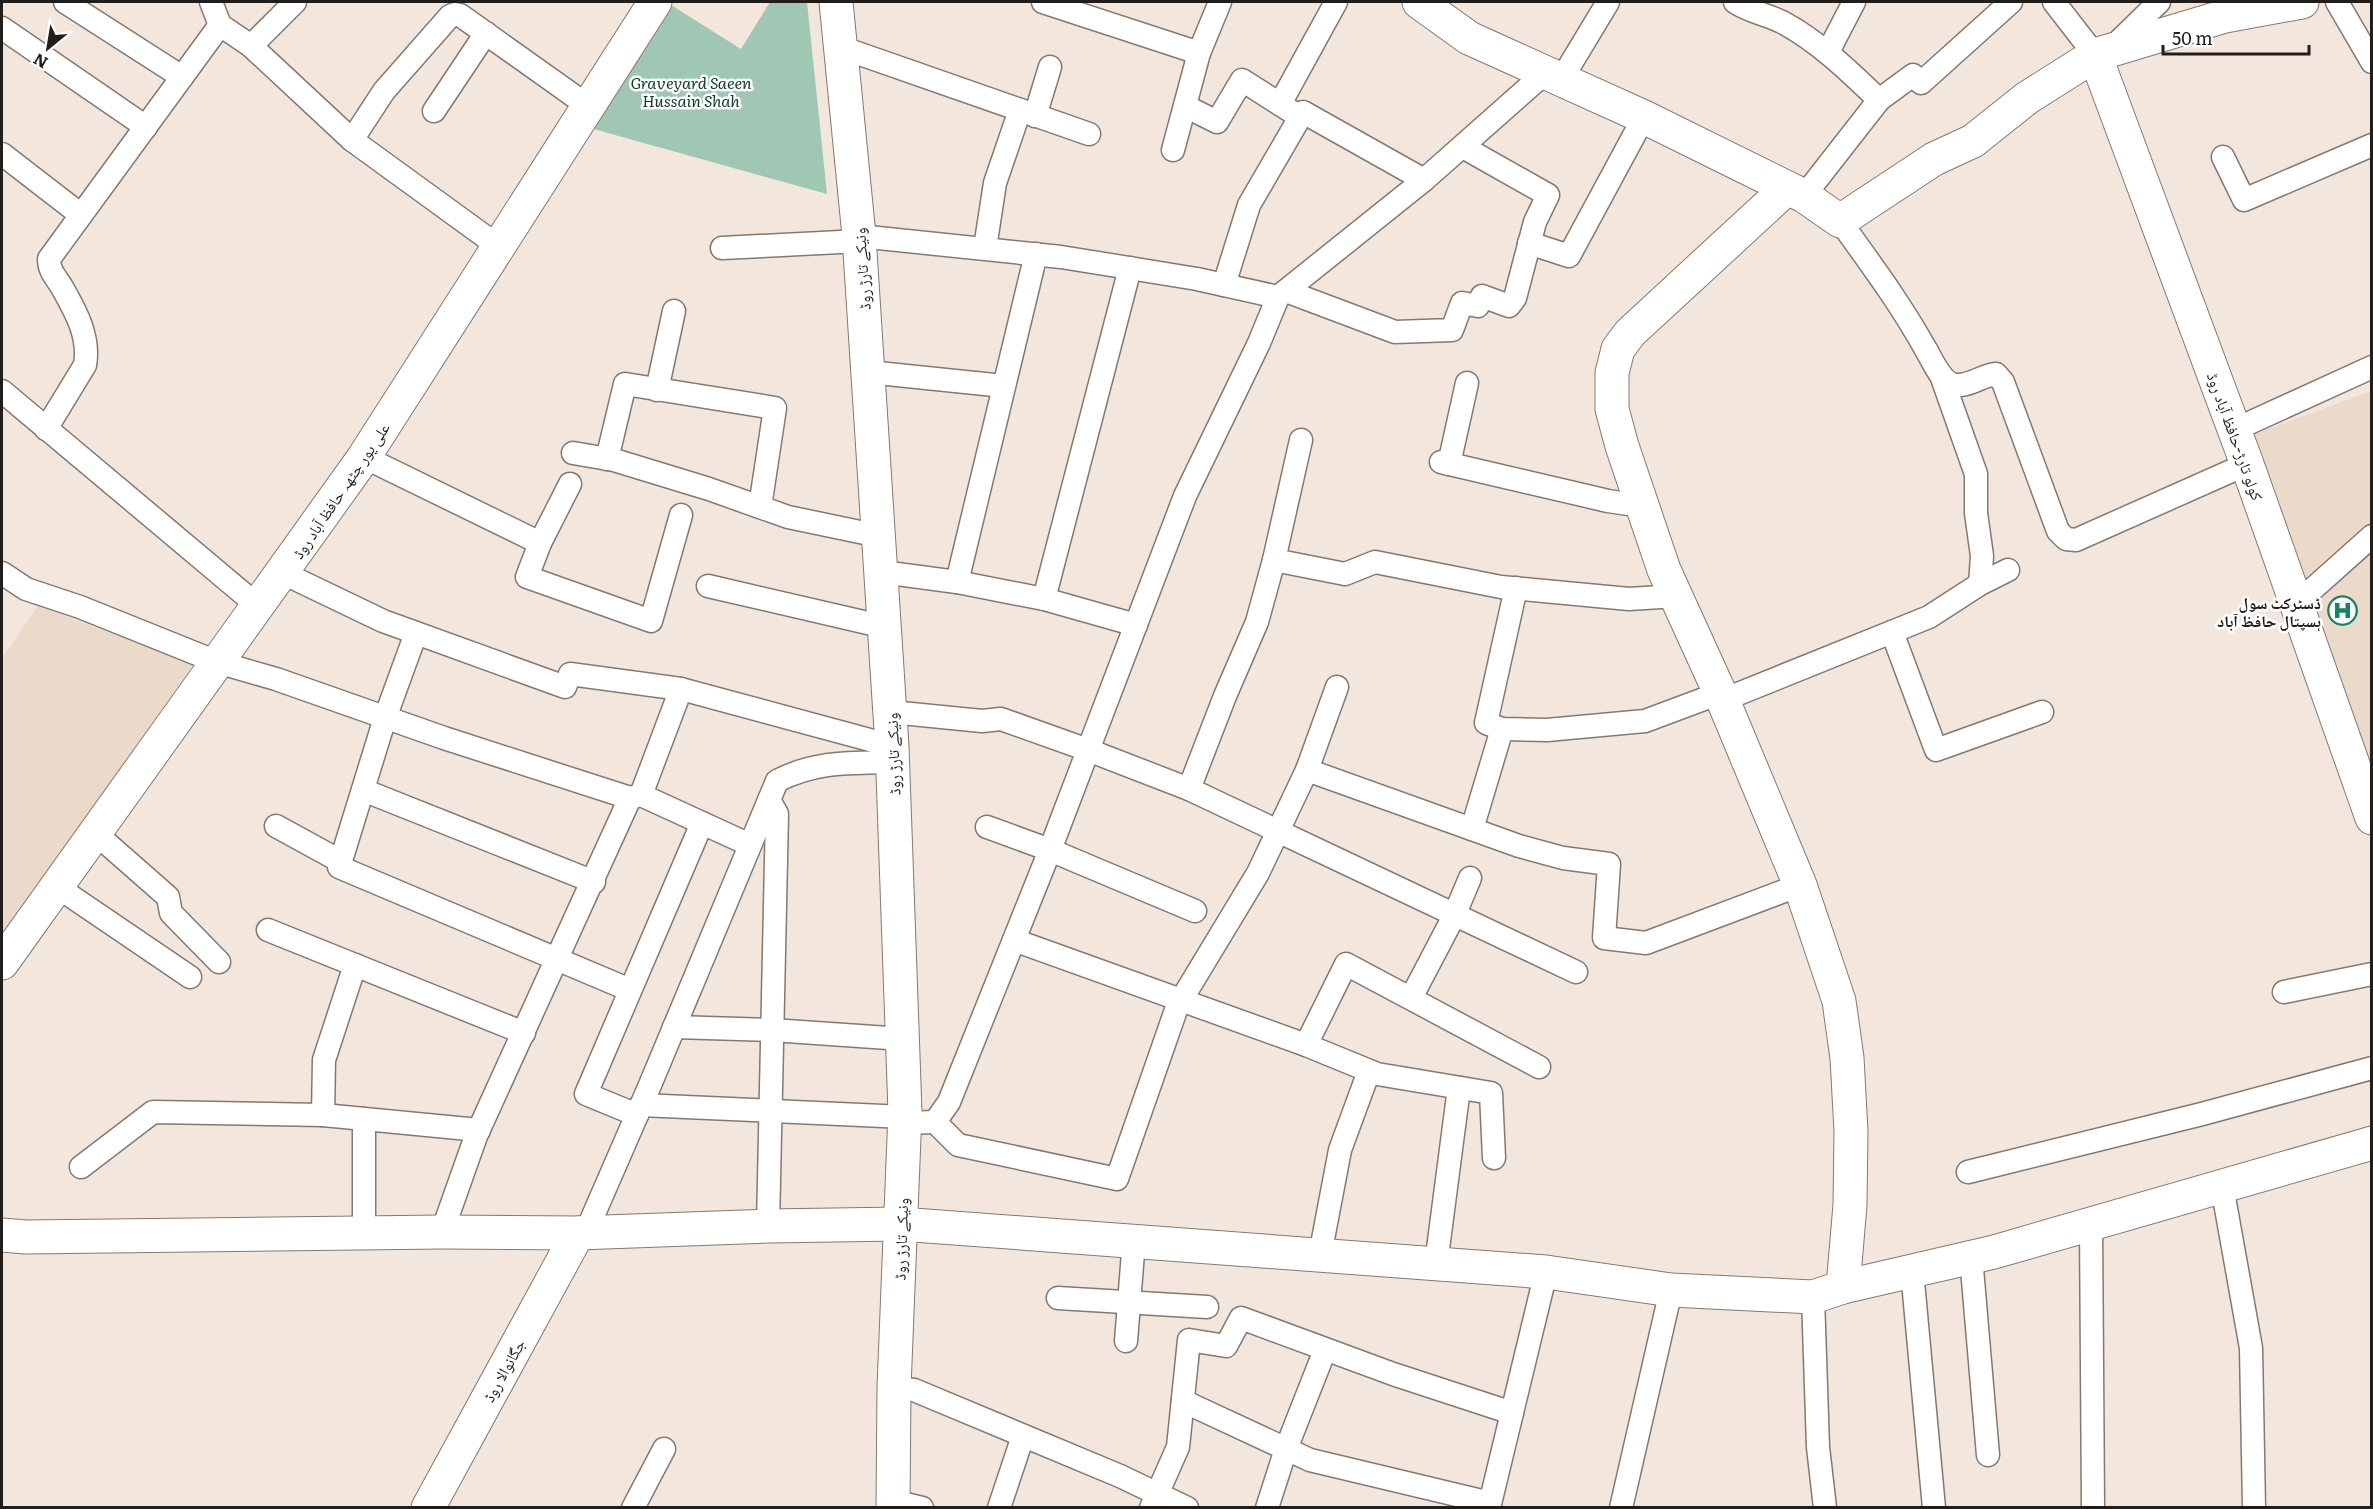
<svg xmlns="http://www.w3.org/2000/svg" width="2373" height="1509" viewBox="0 0 2373 1509" font-family="Literata,'Noto Naskh Arabic',serif">
<style>
.built{fill:#ebd9ca}
.green{fill:#a0c7b4}
.lines{fill:none;stroke-linecap:round;stroke-linejoin:round}
.street-casing{stroke:#837970;stroke-width:25}
.secondary-casing{stroke:#837970;stroke-width:35}
.primary-casing{stroke:#837970;stroke-width:35}
.street{stroke:#fff;stroke-width:22}
.secondary{stroke:#fff;stroke-width:33}
.primary{stroke:#fff;stroke-width:33}
.labels{text-anchor:middle;dominant-baseline:central;stroke-width:5;stroke-linejoin:round;paint-order:stroke}
.park-label{font-size:16px;font-style:italic;fill:#113929;stroke:#fff}
.street-label{font-size:16px;fill:#211d1a;stroke:#fff}
.poi-label{font-size:16px;font-weight:bold;fill:#211d1a;stroke:#fff;text-anchor:end}
</style>
<rect width="100%" height="100%" fill="#f3e7dd"/>
<g class="built">
<path d="M2371,391V788L2252,435Z"/>
<path d="M38,606L193,664L2,937V658Z"/>
</g>
<path class="green" d="M770,2H807L827,194L590,128L671,5L741,49Z"/>
<g class="lines">
<defs>
<g id="street">
<path d="M65,2L182,77"/>
<path d="M211,2L220,25L251,46L352,140L498,246"/>
<path d="M1043,2L1199,53"/>
<path d="M1735,2C1750,12 1766,14 1782,22C1819,42 1849,71 1879,100"/>
<path d="M2054,2L2095,55"/>
<path d="M2337,2L2372,62"/>
<path d="M2,28L146,127"/>
<path d="M251,46L295,2"/>
<path d="M840,47L1089,134"/>
<path d="M2113,47L2159,2"/>
<path d="M1828,52L1854,2"/>
<path d="M1561,80L1608,2"/>
<path d="M1280,104L1336,2"/>
<path d="M1185,106L1217,122L1242,80L1300,117"/>
<path d="M434,111L486,33"/>
<path d="M1035,116L1050,67"/>
<path d="M352,140L384,91L450,16L455,14L460,15L588,106"/>
<path d="M1173,150L1199,53L1220,2"/>
<path d="M2,154L81,215"/>
<path d="M2223,157L2244,200L2372,145"/>
<path d="M1804,196L1879,100L1913,75L1921,83L2011,2"/>
<path d="M1840,221C1870,263 1900,303 1925,348C1932,359 1939,379 1952,384C1966,389 1982,375 1996,374L2003,382L2058,531L2066,539L2076,540L2247,464"/>
<path d="M859,236L1061,257L1197,279L1278,297"/>
<path d="M1529,243L1569,256L1644,117"/>
<path d="M722,248L860,241"/>
<path d="M985,248L995,183L1020,110"/>
<path d="M1224,285L1249,205L1303,112L1424,180"/>
<path d="M1286,291L1395,332L1452,330L1462,303L1478,306L1482,296L1509,306L1515,298L1535,222L1548,195L1463,147"/>
<path d="M868,372L1004,386"/>
<path d="M1941,375L1976,474V513L1982,556L1980,584"/>
<path d="M657,390L674,311"/>
<path d="M2,391L258,606"/>
<path d="M46,429L85,365C90,337 76,312 63,289C57,278 49,272 49,259L220,25"/>
<path d="M2234,430L2372,367"/>
<path d="M573,453L614,460L709,489L788,517L879,536"/>
<path d="M364,457L540,543"/>
<path d="M607,459L625,384L775,408L760,507"/>
<path d="M1441,462L1608,501L1642,506"/>
<path d="M1449,464L1467,383"/>
<path d="M570,484L540,543L527,577L651,621L681,515"/>
<path d="M1274,560L1345,574L1375,562L1501,587L1629,599L1676,596"/>
<path d="M882,572L957,582L1044,599L1136,625"/>
<path d="M2,573L26,589L80,607L217,662L276,679L444,738L630,798L476,1136L442,1232"/>
<path d="M283,573L383,621L565,687L570,674L681,689L892,746"/>
<path d="M957,582L1036,254"/>
<path d="M708,586L885,627"/>
<path d="M1516,588L1486,723L1502,729L1547,730L1645,721L1720,693"/>
<path d="M1044,599L1130,268"/>
<path d="M2296,604L2372,536"/>
<path d="M1892,632L1936,750L2042,712"/>
<path d="M416,633L385,718L339,867L630,990"/>
<path d="M1723,700L1929,617L1980,584L2008,570"/>
<path d="M891,712L982,721L1001,719L1088,750L1189,789L1576,972"/>
<path d="M1307,770L1519,846L1563,858L1609,864L1604,938L1646,943L1800,885"/>
<path d="M1189,789L1225,696L1257,622L1274,560L1301,440"/>
<path d="M363,790L594,882"/>
<path d="M641,795L681,689"/>
<path d="M630,798L641,795L750,845"/>
<path d="M276,826L340,861"/>
<path d="M987,827L1050,850L1195,911"/>
<path d="M1472,829L1502,729"/>
<path d="M94,832L168,897L171,913L219,962"/>
<path d="M56,886L190,977"/>
<path d="M268,930L524,1033"/>
<path d="M1014,940L1306,1045L1377,1074L1491,1093L1494,1158"/>
<path d="M2284,992L2372,974"/>
<path d="M1411,998L1454,916L1470,878"/>
<path d="M674,1027L772,1030L903,1039"/>
<path d="M1306,1045L1346,964L1539,1067"/>
<path d="M641,1105L905,1117"/>
<path d="M323,1115L324,1060L355,965"/>
<path d="M637,1115L586,1094L702,823"/>
<path d="M364,1119V1233"/>
<path d="M935,1122L958,1145L1117,1179L1177,1007L1258,873L1307,770L1337,687"/>
<path d="M905,1123L935,1122L949,1102L1050,850L1185,496L1259,343L1278,297L1424,180L1545,73"/>
<path d="M81,1167L153,1112L323,1115L479,1130"/>
<path d="M1968,1172L2202,1114L2372,1068"/>
<path d="M2222,1186L2251,1348L2254,1508"/>
<path d="M2091,1224L2093,1508"/>
<path d="M768,1226L777,814L769,800"/>
<path d="M586,1232L650,1085L777,781C816,761 850,763 893,762"/>
<path d="M1320,1255L1340,1150L1369,1071"/>
<path d="M1971,1257L1988,1455"/>
<path d="M1436,1264L1459,1088"/>
<path d="M1912,1271L1934,1508"/>
<path d="M1813,1297L1818,1447L1825,1508"/>
<path d="M1058,1298L1207,1307"/>
<path d="M1126,1341L1134,1240"/>
<path d="M894,1388L914,1390L1120,1476L1187,1508"/>
<path d="M1183,1401L1310,1460L1490,1503"/>
<path d="M893,1501L922,1508"/>
<path d="M633,1508L664,1449"/>
<path d="M999,1508L1023,1436"/>
<path d="M1151,1508L1178,1447L1189,1340L1226,1346L1241,1318L1393,1374L1512,1413"/>
<path d="M1267,1508L1286,1449L1325,1350"/>
<path d="M1489,1508L1546,1272"/>
<path d="M1621,1508L1671,1290"/>
</g>
<g id="secondary">
<path d="M2095,55L2247,464L2372,818"/>
<path d="M1786,189L1630,333L1618,349L1612,373V409L1622,446L1664,570L1720,693L1800,885L1839,1001L1847,1058L1851,1131L1850,1205L1843,1287"/>
<path d="M2,1235L26,1237L442,1232L578,1233L768,1226L900,1224L1546,1272L1671,1290L1813,1297L1843,1287L1994,1252L2372,1143"/>
<path d="M428,1508L578,1233"/>
</g>
<g id="primary">
<path d="M836,2L859,236L892,746L905,1112L894,1388L893,1508"/>
<path d="M1419,2L1469,38L1644,117L1804,196L1840,221L1934,159L1973,141L2027,98L2095,55L2225,16L2302,2"/>
<path d="M2,963L364,457L655,2"/>
</g>
</defs>
<use href="#street" class="street-casing"/>
<use href="#secondary" class="secondary-casing"/>
<use href="#primary" class="primary-casing"/>
<use href="#street" class="street"/>
<use href="#secondary" class="secondary"/>
<use href="#primary" class="primary"/>
</g>
<defs>
<symbol id="hospital-ring" viewBox="-11 -11 22 22"><circle r="9.5" fill="#fff" stroke="#178462" stroke-width="1.5"/><path d="M-5-5h3v3.5h4V-5h3V5h-3V1.5h-4V5h-3Z" fill="#178462"/></symbol>
</defs>
<g fill-rule="evenodd">
<use href="#hospital-ring" x="2326" y="594" width="33" height="33"/>
</g>
<g class="labels">
<g class="park-label">
<text x="691" y="82">Graveyard Saeen<tspan x="691" dy="18">Hussain Shah</tspan></text>
</g>
<g class="street-label">
<text transform="translate(861 269) rotate(-94)">ونیکے تارڑ روڈ</text>
<text transform="translate(2236 436) rotate(70)">کولو تارڑ-حافظ آباد روڈ</text>
<text transform="translate(340 490) rotate(-56)">علی پور چٹھہ حافظ آباد روڈ</text>
<text transform="translate(892 754) rotate(-92)">ونیکے تارڑ روڈ</text>
<text transform="translate(900 1239) rotate(-88)">ونیکے تارڑ روڈ</text>
<text transform="translate(503 1370) rotate(-61)">جگانوالا روڈ</text>
</g>
<g class="poi-label">
<text x="2321" y="602">ڈسٹرکٹ سول<tspan x="2321" dy="18">ہسپتال حافظ آباد</tspan></text>
</g>
</g>
<rect width="2373" height="1509" fill="none" stroke="#211d1a" stroke-width="6"/>
<g transform="translate(48 48) rotate(210)" stroke="#ffffff" stroke-width="4.5" paint-order="stroke">
<path d="M0-4.5L10 22L0 15L-10 22Z" fill="#211d1a"/>
<text y="-9" font-size="16" font-weight="bold" text-anchor="middle" fill="#211d1a">N</text>
</g>
<path d="M2163 45v9h146v-9" fill="none" stroke="#211d1a" stroke-width="3"/>
<text x="2172" y="45" font-size="18" fill="#211d1a" stroke="#ffffff" stroke-width="4.5" paint-order="stroke">50 m</text>
</svg>
